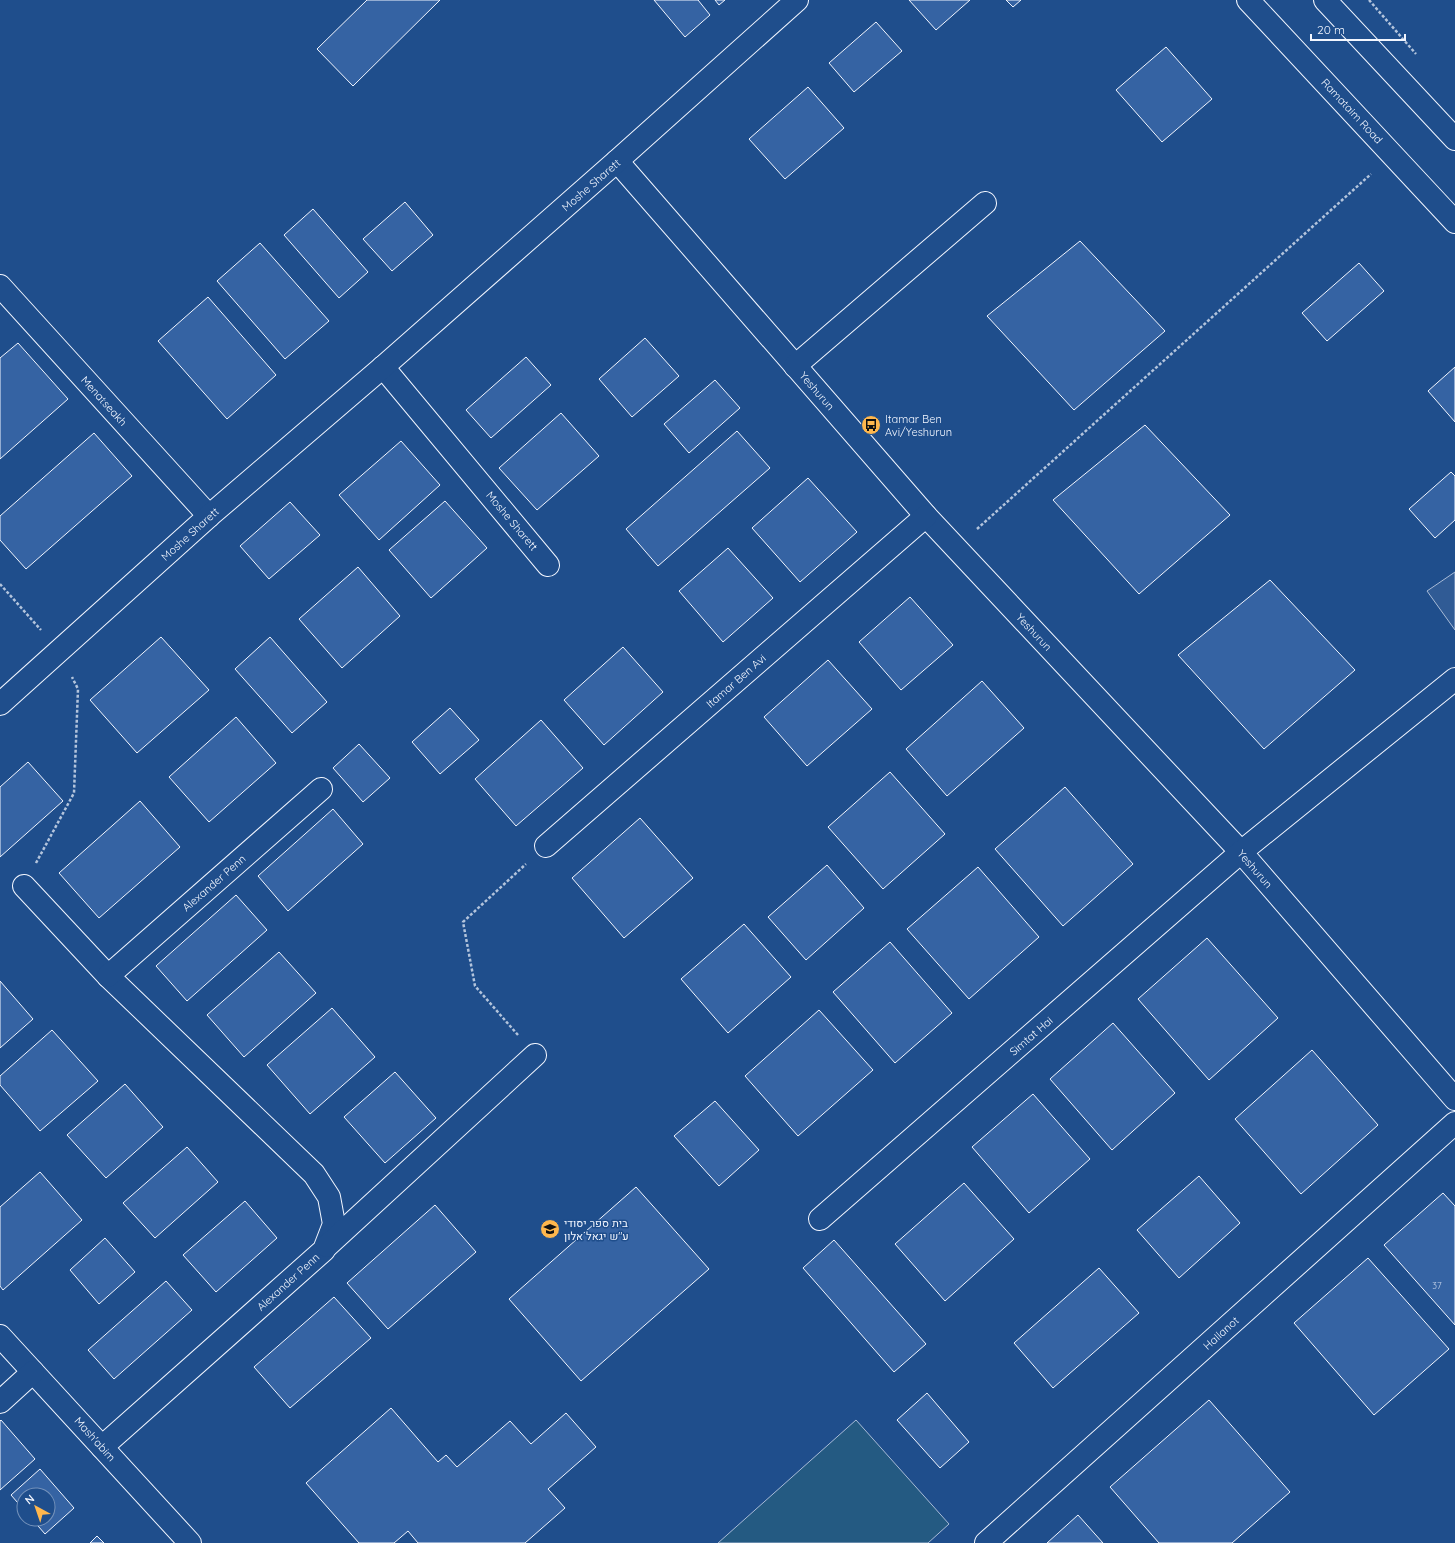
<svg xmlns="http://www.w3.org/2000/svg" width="1455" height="1543" viewBox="0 0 1455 1543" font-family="Quicksand,Heebo,sans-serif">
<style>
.green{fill:#245a82;stroke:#a8bbd7}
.parking{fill:#305b95;stroke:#a8bbd7}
.building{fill:#3563a3;stroke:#f2f6ff}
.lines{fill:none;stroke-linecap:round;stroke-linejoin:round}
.minor-casing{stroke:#f2f6ff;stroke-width:24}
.major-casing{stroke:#f2f6ff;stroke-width:24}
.path{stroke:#b3c4dc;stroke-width:2.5;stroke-dasharray:3 2;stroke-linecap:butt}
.minor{stroke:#1f4e8c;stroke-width:22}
.major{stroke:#1f4e8c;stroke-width:22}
.labels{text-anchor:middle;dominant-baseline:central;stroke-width:3;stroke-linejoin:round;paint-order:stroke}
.number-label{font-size:9px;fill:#c3d1e8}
.street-label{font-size:11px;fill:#f2f6ff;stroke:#1f4e8c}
.poi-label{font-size:11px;fill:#f2f6ff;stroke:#1f4e8c;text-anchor:start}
</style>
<rect width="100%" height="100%" fill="#1f4e8c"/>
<path class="green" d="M856,1420L949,1524L928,1543H718Z"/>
<path class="parking" d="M1455,572V630L1427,591Z"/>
<g class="building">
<path d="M367,0H440L353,86L317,49Z"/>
<path d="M654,0H698L710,15L685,37Z"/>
<path d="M715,0H725L719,5Z"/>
<path d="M909,0H970L936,30Z"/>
<path d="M1006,0H1021L1013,7Z"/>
<path d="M876,22L902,51L854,92L829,63Z"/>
<path d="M1166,47L1212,99L1162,142L1116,90Z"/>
<path d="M808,87L844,128L785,179L749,139Z"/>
<path d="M405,202L433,235L392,271L363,239Z"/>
<path d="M313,209L368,272L339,298L284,235Z"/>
<path d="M1080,241L1165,331L1074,410L987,316Z"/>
<path d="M260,243L329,321L285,359L217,281Z"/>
<path d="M1359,263L1384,291L1327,341L1302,313Z"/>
<path d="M208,297L276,375L227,419L158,341Z"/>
<path d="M645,338L679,376L632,417L599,379Z"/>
<path d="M18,343L68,399L0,459V358Z"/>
<path d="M526,357L551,385L491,438L466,410Z"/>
<path d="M1455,367V422L1428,391Z"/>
<path d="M715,380L740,408L689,453L664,424Z"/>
<path d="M561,413L599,456L537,510L499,468Z"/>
<path d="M1145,425L1230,515L1139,594L1053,500Z"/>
<path d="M737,431L770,468L658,566L626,529Z"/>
<path d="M94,433L132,476L26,569L0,540V516Z"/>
<path d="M401,441L440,485L379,540L339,495Z"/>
<path d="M1451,472L1455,476V520L1435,538L1409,509Z"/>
<path d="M808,478L857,532L800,582L752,528Z"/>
<path d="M445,501L487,548L431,598L389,550Z"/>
<path d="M290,502L320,535L269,579L240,546Z"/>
<path d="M728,548L773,598L723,642L679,591Z"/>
<path d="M358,567L400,616L342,668L299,619Z"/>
<path d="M1270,580L1355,670L1264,749L1178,655Z"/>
<path d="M910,597L953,645L901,690L859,642Z"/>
<path d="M161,637L209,690L137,753L90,700Z"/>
<path d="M270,637L327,702L292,733L235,669Z"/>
<path d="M623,647L663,692L604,745L564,700Z"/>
<path d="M828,660L872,709L807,766L764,717Z"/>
<path d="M982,681L1024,728L947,796L906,749Z"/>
<path d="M450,708L479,740L440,774L412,742Z"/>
<path d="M236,717L276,763L209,822L169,777Z"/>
<path d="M541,720L583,768L516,826L475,779Z"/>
<path d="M359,744L390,778L363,802L333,768Z"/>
<path d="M28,762L63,801L0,857V787Z"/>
<path d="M890,772L945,834L883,889L828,827Z"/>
<path d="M1065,787L1133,864L1063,926L995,849Z"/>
<path d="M140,801L180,847L99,918L59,873Z"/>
<path d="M333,809L363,844L288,911L258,876Z"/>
<path d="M640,818L693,878L624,938L572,878Z"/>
<path d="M827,865L864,908L806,960L768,917Z"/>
<path d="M978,867L1039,937L969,999L907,929Z"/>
<path d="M236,895L267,930L187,1001L156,966Z"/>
<path d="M744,924L791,977L728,1033L681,979Z"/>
<path d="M1207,938L1278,1018L1209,1080L1138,999Z"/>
<path d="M890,942L952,1013L895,1063L833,992Z"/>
<path d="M279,952L316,993L244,1057L207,1015Z"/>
<path d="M0,981L33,1019L0,1048Z"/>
<path d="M332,1008L375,1057L310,1114L267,1065Z"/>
<path d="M819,1010L873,1070L798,1136L745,1076Z"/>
<path d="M1113,1023L1175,1093L1112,1150L1050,1079Z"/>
<path d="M52,1030L98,1081L40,1131L0,1085V1076Z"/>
<path d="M1312,1050L1378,1125L1301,1194L1235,1119Z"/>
<path d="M395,1072L436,1118L385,1163L344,1117Z"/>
<path d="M125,1084L163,1127L106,1178L67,1135Z"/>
<path d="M1033,1094L1090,1159L1029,1213L972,1147Z"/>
<path d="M715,1101L759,1150L719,1186L674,1136Z"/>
<path d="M187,1147L218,1182L155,1238L123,1203Z"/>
<path d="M40,1172L82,1220L3,1290L0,1286V1207Z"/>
<path d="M1199,1176L1240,1223L1179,1278L1137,1230Z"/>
<path d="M964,1183L1014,1239L945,1301L895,1244Z"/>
<path d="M636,1187L709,1269L581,1381L509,1299Z"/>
<path d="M1443,1193L1455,1206V1325L1384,1245Z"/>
<path d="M245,1201L277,1238L216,1292L183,1255Z"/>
<path d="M435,1205L476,1252L388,1329L347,1283Z"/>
<path d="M105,1238L135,1272L99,1304L70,1270Z"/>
<path d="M834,1240L926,1344L894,1372L803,1268Z"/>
<path d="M1368,1258L1449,1349L1374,1415L1294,1323Z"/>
<path d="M1099,1268L1139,1313L1053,1388L1014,1343Z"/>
<path d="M166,1281L192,1310L114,1379L88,1350Z"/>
<path d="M334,1297L371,1338L290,1408L254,1367Z"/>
<path d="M927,1393L969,1442L940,1468L897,1420Z"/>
<path d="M1209,1400L1290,1492L1232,1543H1159L1110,1487Z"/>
<path d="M391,1408L438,1462L446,1455L457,1467L510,1421L531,1444L566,1413L596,1447L548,1489L565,1508L525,1543H418L408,1531L394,1543H359L306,1483Z"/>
<path d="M1,1420L35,1459L0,1490V1421Z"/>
<path d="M40,1469L74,1508L45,1534L32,1519H48V1495H24V1510L11,1495Z"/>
<path d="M1078,1515L1103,1543H1047Z"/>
<path d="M97,1536L104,1543H90Z"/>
</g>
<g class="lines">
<defs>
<g id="minor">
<path d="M617,161L926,516L1241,852L1455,1099"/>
<path d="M0,286L209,516"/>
<path d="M795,366L985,203"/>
<path d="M383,367L548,565"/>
<path d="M0,704L209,516L383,367L617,161L797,0"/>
<path d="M546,846L926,516"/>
<path d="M24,886L108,976L314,1174L329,1197L334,1224L324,1250L102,1447"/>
<path d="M108,976L321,789"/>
<path d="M820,1219L1241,852L1455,679"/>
<path d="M327,1246L535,1055"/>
<path d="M0,1336L190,1543"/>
<path d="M0,1402L33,1372"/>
<path d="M986,1543L1455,1123"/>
</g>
<g id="major">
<path d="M1248,0L1455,222"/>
<path d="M1325,0L1455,139"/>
</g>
</defs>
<use href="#minor" class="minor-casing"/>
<use href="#major" class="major-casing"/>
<g class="path">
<path d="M1369,0L1416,54"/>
<path d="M977,529L1371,174"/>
<path d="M0,584L41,630"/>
<path d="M36,863L74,793L78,689L72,677"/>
<path d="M518,1035L475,986L463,922L526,864"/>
</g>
<use href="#minor" class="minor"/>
<use href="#major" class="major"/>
</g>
<defs>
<symbol id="bus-disc" viewBox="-11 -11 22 22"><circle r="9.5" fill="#ffb74d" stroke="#1f4e8c"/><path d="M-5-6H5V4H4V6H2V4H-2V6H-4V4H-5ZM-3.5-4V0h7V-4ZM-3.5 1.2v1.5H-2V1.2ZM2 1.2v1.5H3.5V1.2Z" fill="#111"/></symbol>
<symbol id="school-disc" viewBox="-11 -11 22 22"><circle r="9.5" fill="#ffb74d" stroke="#1f4e8c"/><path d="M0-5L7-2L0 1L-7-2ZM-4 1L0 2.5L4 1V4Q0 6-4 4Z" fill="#111"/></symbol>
</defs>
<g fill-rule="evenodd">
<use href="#bus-disc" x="860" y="414" width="22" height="22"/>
<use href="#school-disc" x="539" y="1218" width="22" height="22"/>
</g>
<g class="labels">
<g class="number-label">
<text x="1437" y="1285">37</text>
</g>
<g class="street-label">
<text transform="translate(1352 111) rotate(47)">Ramataim Road</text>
<text transform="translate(591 185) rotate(-41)">Moshe Sharett</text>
<text transform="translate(817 391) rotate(49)">Yeshurun</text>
<text transform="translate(104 401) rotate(48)">Menatseakh</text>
<text transform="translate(512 521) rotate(50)">Moshe Sharett</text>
<text transform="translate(190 534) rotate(-42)">Moshe Sharett</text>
<text transform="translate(1034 632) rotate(47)">Yeshurun</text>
<text transform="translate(736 681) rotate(-41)">Itamar Ben Avi</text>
<text transform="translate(1255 869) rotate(49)">Yeshurun</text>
<text transform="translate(214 883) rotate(-41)">Alexander Penn</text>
<text transform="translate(1031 1036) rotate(-41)">Simtat Hai</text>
<text transform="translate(288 1282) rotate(-42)">Alexander Penn</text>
<text transform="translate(1221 1333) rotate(-42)">HaIlanot</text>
<text transform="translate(95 1439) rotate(48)">Mash'abim</text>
</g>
<g class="poi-label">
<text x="885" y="419">Itamar Ben<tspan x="885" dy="13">Avi/Yeshurun</tspan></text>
<text x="564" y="1223">בית ספר יסודי<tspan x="564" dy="13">ע"ש יגאל אלון</tspan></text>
</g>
</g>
<g transform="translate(36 1507) rotate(320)"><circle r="19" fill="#1f4e8c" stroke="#7391ba"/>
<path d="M0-3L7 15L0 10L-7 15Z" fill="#ffb74d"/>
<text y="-6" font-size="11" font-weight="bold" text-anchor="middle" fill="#f2f6ff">N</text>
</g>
<path d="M1311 34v6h94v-6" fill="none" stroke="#f2f6ff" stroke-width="2"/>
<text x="1317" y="34" font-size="12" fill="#f2f6ff" stroke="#1f4e8c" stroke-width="3" paint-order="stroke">20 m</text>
</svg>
